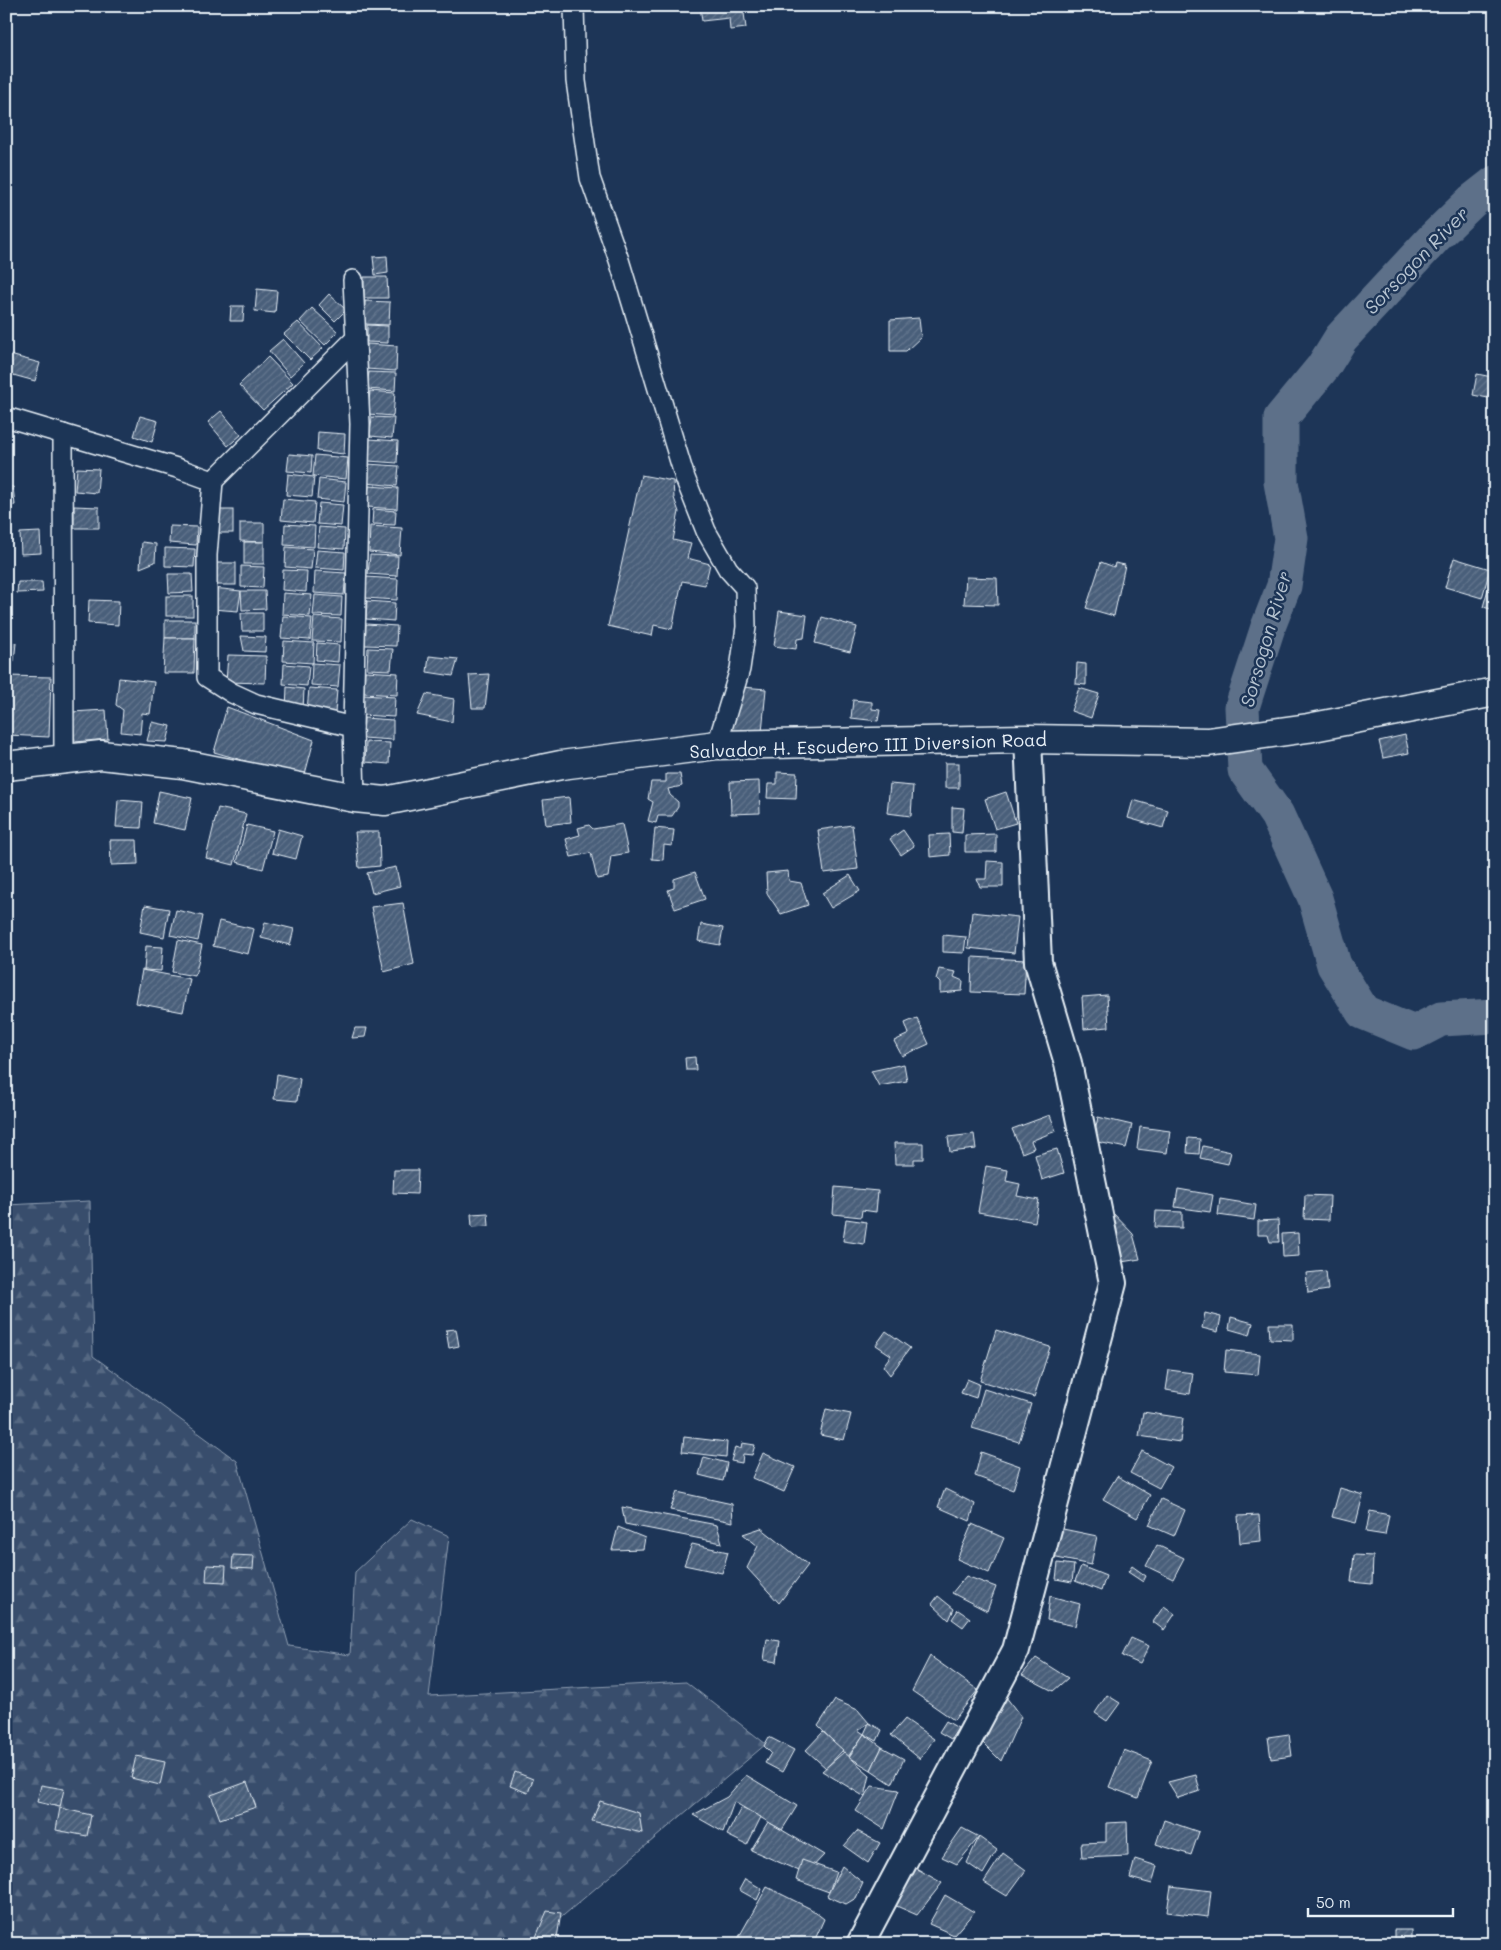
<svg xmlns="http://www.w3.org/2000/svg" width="1501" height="1950" viewBox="0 0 1501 1950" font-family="Mali,sans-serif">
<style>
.forest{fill:url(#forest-firs);stroke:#909fb2}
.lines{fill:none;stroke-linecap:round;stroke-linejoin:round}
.river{stroke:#5d7089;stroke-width:35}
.building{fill:url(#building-hatch);stroke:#e8f1f8}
.street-casing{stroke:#e8f1f8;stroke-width:22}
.secondary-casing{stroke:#e8f1f8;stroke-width:30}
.highway-casing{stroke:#e8f1f8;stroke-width:31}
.street{stroke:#1d3557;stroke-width:19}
.secondary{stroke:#1d3557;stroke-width:26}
.highway{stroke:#1d3557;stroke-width:28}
.labels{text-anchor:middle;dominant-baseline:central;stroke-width:5;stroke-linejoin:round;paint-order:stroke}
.street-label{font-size:18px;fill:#e8f1f8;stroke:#1d3557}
.water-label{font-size:19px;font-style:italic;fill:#b7c4d1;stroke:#1d3557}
</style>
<defs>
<pattern id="forest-firs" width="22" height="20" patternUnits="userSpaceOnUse" patternTransform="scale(1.25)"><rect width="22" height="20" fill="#374d6c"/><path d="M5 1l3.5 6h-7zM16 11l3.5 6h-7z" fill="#546782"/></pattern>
<pattern id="building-hatch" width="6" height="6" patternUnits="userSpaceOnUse" patternTransform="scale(1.25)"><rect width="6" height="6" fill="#495e7a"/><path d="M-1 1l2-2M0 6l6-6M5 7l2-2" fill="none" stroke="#63768e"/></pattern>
</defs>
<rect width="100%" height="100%" fill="#1d3557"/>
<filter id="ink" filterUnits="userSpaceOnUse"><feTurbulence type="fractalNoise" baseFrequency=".02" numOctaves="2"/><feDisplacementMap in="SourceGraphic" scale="10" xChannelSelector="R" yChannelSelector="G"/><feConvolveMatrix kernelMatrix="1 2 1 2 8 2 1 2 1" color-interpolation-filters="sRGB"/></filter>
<g filter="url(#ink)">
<path class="forest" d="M90,1201L93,1356L237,1461L289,1646L350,1655L355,1572L412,1519L449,1536L429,1696L686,1682L766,1744L538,1937L535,1944H6V1205Z"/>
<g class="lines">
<path class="river" d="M1495,183L1472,201L1434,238L1341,338L1323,367L1281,418V482L1291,538L1284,586L1268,627L1242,707L1245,770L1277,815L1315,898L1334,965L1363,1012L1414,1033L1441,1019L1495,1016"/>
</g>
<g class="building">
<path d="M700,6H743L746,28L730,30L729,18L702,21Z"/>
<path d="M387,256L388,273L375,275L373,257Z"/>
<path d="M364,277H387L388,298H364Z"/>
<path d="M257,289L277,291L275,313L255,311Z"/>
<path d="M329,294L346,310L335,321L319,305Z"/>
<path d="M365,301L390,302L389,325L364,324Z"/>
<path d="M231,306H244L243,321H230Z"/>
<path d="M312,308L338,332L325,345L300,321Z"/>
<path d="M919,318L921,337L906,351H890V320Z"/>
<path d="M298,322L323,348L310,360L284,334Z"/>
<path d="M367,325L388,326V343L367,342Z"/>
<path d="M283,339L304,363L290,376L269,351Z"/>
<path d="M367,344L397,346L396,371L366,369Z"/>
<path d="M10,355L40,363L35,381L6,373Z"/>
<path d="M268,357L293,383L263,410L239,385Z"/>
<path d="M369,372L396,373L395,391L367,389Z"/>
<path d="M1477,374L1492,377L1488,398L1473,395Z"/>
<path d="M370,391L395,393L393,416L368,414Z"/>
<path d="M221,411L241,435L228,446L208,422Z"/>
<path d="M140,416L158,421L152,442L134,436Z"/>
<path d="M372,417L394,418L392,438L370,436Z"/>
<path d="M318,432L345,434L344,454L317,451Z"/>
<path d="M369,439L398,441L397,463L368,461Z"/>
<path d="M289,454L312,456L311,473L287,471Z"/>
<path d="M315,455L348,458L346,479L313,476Z"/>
<path d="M367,464L399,466L397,486L366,483Z"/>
<path d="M77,468L99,469L97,493L75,491Z"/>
<path d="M288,474L314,477L312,497L286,495Z"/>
<path d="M641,475L673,481L674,498L679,512L673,540L691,544L687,558L710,564L705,585L682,581L672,629L654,625L652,636L608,626Z"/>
<path d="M319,479L346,482L344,502L317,499Z"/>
<path d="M6,486L13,487L15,505L6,507Z"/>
<path d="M369,486L398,488L397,509L367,507Z"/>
<path d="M283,499L315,502L313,523L281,520Z"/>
<path d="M319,503L343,505L341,526L317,524Z"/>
<path d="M74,506L99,507V528H74Z"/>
<path d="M373,509L396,511L395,525L372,524Z"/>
<rect x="216" y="510" width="17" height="23"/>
<path d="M240,523H264V542L240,541Z"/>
<path d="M285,524L315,526L314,547L284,545Z"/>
<path d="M170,526L197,527L196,545L169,543Z"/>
<path d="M370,526L402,528L400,555L369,552Z"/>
<path d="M319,527L345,529L344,549L317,547Z"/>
<path d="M40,532L41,553L21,554L20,533Z"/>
<path d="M142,542L156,544L155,562L140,568Z"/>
<rect x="244" y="542" width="20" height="22"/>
<path d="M286,547L313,549L311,569L285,567Z"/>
<path d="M165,548L195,549L194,567L165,566Z"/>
<path d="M317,550L345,552L344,570L315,568Z"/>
<path d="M370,555L398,556L397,576L368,574Z"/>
<path d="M1454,558L1490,569L1482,598L1445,587Z"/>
<path d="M1101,562L1114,567L1115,563L1125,565L1114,616L1086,608Z"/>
<rect x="210" y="563" width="26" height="22"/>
<path d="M241,566L264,567L263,588L241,587Z"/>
<path d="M283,570L307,571L306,592L282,590Z"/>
<path d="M315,571L346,573L344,595L314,593Z"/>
<path d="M168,574H192L193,592L169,593Z"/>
<path d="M366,577L398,579L397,600L365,598Z"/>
<path d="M966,577L997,578L998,605L964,604Z"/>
<path d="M18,582H42L43,592L17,593Z"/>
<path d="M213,588L241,591L238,611L212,609Z"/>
<path d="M1488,589L1495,591V610L1483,607Z"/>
<path d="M241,591H265L266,609L242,610Z"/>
<path d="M283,593L312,595L310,616L282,614Z"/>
<path d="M315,595L342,597L341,616L313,615Z"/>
<rect x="166" y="596" width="27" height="20"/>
<path d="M89,600L119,601L118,625L88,623Z"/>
<path d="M367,601L395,603L394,621L366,619Z"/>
<path d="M779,611L807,615L804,638L797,639L796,649L774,646Z"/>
<path d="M241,613H263V631H242Z"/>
<path d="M283,616L312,618L310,640L281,638Z"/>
<path d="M314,617L342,619L341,642L312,641Z"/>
<path d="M822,617L857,627L850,652L815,643Z"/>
<rect x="165" y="620" width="30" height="18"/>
<path d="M366,624L397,626L396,646L365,645Z"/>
<path d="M241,636L266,637L265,652L244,651Z"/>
<path d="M165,638H195L194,673H163Z"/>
<path d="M284,641L314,643L313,663L283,661Z"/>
<path d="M16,643L14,662L6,663V644Z"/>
<path d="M317,643L339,645L338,662L316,660Z"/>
<path d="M368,648L393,649L391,670L367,669Z"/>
<path d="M228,655L266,656L265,683L226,682Z"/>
<path d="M429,656L458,659L453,676L427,672Z"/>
<path d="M312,663L340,665L338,687L311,685Z"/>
<path d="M1077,663L1086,664V685L1076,684Z"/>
<path d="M284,664L309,666L307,686L283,684Z"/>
<path d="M365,671L398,673L397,695L364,693Z"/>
<path d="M489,674L485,708H472L469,675Z"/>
<path d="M6,676L51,677L49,737L6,735Z"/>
<path d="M119,678L154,682L150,714L142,713L140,734L121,732L123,710L116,705Z"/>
<path d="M287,687L304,689L303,711L286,710Z"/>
<path d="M742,687L766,689L762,732H729Z"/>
<path d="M309,688L337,690L335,713L307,711Z"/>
<path d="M1079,688L1099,694L1091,718L1071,711Z"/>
<path d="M426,694L454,699L452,722L417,715Z"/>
<path d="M363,695L395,697L394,717L362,715Z"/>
<path d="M853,700L872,702V709L880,710L878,721L851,718Z"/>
<path d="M227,707L314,740L304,778L214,752Z"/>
<path d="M106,710L108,739L75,742L72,712Z"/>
<path d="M364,718L393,720V740L363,738Z"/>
<path d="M152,722L171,726L167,742L147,741Z"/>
<path d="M1405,735L1409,753L1383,758L1379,741Z"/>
<path d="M366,742L390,743L389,764L365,762Z"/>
<rect x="945" y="763" width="14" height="25"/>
<path d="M777,772L797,773L796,799L767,798L768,784H777Z"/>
<path d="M666,774H680L682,786L668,789L670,795L678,802V807L672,816H658L656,823L648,821L653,802L648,799L651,782H666Z"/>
<path d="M759,781L760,813L731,814L730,782Z"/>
<path d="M890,784L913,786L911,816L887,813Z"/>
<path d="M159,791L192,798L185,830L153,823Z"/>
<path d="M1006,792L1016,823L995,829L985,799Z"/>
<path d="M569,797L571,822L546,825L543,800Z"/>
<path d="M118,800L143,802L141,828L116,827Z"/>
<path d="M1133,800L1168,810L1163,828L1128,818Z"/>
<path d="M952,807L964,808L962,833L952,832Z"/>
<path d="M218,808L246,814L234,865L206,858Z"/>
<path d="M622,824L628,853L611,856L608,877L597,879L591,853L571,857L566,839L580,835L578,828L589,825L593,829Z"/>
<path d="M247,825L273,831L263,869L237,862Z"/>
<path d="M852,825L858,869L824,873L818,830Z"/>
<path d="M655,828L674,830L672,846L664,845L663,860L652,859Z"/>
<path d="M278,829L302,836L296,859L272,853Z"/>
<path d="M903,830L914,846L901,855L890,839Z"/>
<path d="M355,832H379L380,866L359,868Z"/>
<path d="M949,834L950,855L930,857L929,835Z"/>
<path d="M996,834V852H965V835Z"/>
<path d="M110,840H137L138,864L111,865Z"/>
<path d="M987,861L1003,862V887H980L977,879H986Z"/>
<path d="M396,867L400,886L372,893L367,873Z"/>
<path d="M788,871L789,881L801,883L808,905L781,914L767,893L766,873Z"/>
<path d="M695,872L705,899L675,909L668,890L674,888V879Z"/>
<path d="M850,875L860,891L831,908L822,893Z"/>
<path d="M403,903L414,964L384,972L371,907Z"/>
<path d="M145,905L169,909L164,937L140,932Z"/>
<path d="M176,910L203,916L198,941L170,935Z"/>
<path d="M972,912L1018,917L1014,953L968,948Z"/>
<path d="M219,921L254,929L248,954L213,946Z"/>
<path d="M265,922L294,929L290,945L261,938Z"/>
<path d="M701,924L723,928L720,945L698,941Z"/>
<path d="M943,935L966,937L964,953L943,952Z"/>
<path d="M178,940L202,945L195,976L172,972Z"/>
<path d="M146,946L163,947L161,971L144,970Z"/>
<path d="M972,957L1026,960L1024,994L971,992Z"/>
<path d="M939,969L956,972L954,977L963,981L962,991L940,993V983L936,979Z"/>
<path d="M142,970L190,979L183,1012L136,1003Z"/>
<path d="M1107,995L1109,1027L1084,1029L1082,997Z"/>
<path d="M917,1018L929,1044L902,1056L894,1041L909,1034L905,1023Z"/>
<path d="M355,1028H367L365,1037L352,1038Z"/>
<path d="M695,1057L696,1070H686L685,1058Z"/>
<path d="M904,1064L907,1081L879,1086L871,1071Z"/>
<path d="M277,1074L300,1079L297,1101L274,1099Z"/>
<path d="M1050,1115L1056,1131L1031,1141L1034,1148L1022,1153L1012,1129Z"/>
<path d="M1098,1117L1132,1125L1126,1148L1093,1141Z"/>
<path d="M1140,1127L1170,1131L1167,1153L1137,1149Z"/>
<path d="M974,1134L976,1149L950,1152L948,1137Z"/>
<path d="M1188,1138L1200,1139L1199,1154L1187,1153Z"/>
<path d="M894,1143H923V1159H914V1164H895Z"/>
<path d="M1203,1146L1231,1152L1228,1164L1200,1158Z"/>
<path d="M1057,1149L1064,1173L1042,1180L1035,1155Z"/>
<path d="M986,1166L1008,1170L1006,1181L1020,1184L1017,1196L1039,1200L1035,1222L978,1212Z"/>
<path d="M394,1170H418L417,1194L393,1193Z"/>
<path d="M835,1187L878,1191L876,1212L862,1210L861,1217L833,1214Z"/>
<path d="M1178,1189L1213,1195L1210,1212L1175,1207Z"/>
<path d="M1305,1195L1330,1196L1329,1220L1304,1219Z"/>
<path d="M1220,1199L1256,1205L1254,1220L1218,1215Z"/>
<path d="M1156,1211L1182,1212V1228L1155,1227Z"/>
<path d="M1112,1212L1133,1234L1140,1259L1115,1263L1106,1214Z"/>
<path d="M488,1213L489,1226L472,1227L471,1214Z"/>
<path d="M846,1219L867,1222L864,1244L843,1241Z"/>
<path d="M1278,1220L1279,1242H1270L1268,1235H1258V1221Z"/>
<path d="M1298,1233L1299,1256L1283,1257L1282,1234Z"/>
<path d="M1326,1271L1328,1290L1308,1293L1306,1273Z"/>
<path d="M1205,1313L1221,1317L1218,1332L1202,1328Z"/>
<path d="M1231,1317L1253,1323L1250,1335L1229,1329Z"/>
<path d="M1269,1324H1293V1340L1270,1339Z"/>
<path d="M456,1329L459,1346L449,1348L446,1330Z"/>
<path d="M996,1330L1050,1347L1034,1397L980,1381Z"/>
<path d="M886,1331L910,1348L890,1375L883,1366L891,1355L876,1345Z"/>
<path d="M1226,1350L1260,1354L1258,1375L1224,1372Z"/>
<path d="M1169,1370L1193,1373L1190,1394L1166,1390Z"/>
<path d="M967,1379L979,1384L976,1398L961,1393Z"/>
<path d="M984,1389L1031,1404L1019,1442L972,1428Z"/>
<path d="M826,1409L851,1414L844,1440L820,1435Z"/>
<path d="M1143,1412L1183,1418L1180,1442L1139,1436Z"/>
<path d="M684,1437L727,1442L726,1457L682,1452Z"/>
<path d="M742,1443L755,1445L752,1455L743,1454L742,1463L731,1461L735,1447L741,1449Z"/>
<path d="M1142,1451L1171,1467L1159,1488L1130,1473Z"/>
<path d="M981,1452L1020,1466L1013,1490L975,1476Z"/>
<path d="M763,1453L795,1467L784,1492L752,1478Z"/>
<path d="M704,1457L727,1463L723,1481L699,1475Z"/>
<path d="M1117,1476L1150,1495L1137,1518L1103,1499Z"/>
<path d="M1340,1488L1363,1495L1356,1523L1332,1517Z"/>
<path d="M945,1489L975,1504L970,1521L938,1507Z"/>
<path d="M677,1492L732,1504L733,1522L670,1510Z"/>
<path d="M1161,1499L1185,1510L1174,1536L1149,1525Z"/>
<path d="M622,1507L717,1525L722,1543L625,1524Z"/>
<path d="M1370,1511L1389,1515L1385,1535L1366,1532Z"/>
<path d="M1259,1515L1261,1541L1240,1543L1238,1516Z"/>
<path d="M972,1524L1004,1538L989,1573L957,1559Z"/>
<path d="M618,1527L645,1538L643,1549L612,1550Z"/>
<path d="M761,1528L808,1565L779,1603L747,1568L758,1546L743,1534Z"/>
<path d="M1058,1528L1097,1536L1091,1565L1052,1557Z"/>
<path d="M692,1544L728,1552L722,1573L684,1565Z"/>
<path d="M1157,1545L1184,1558L1173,1579L1146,1566Z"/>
<path d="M233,1555L254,1556L253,1569L232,1568Z"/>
<path d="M1354,1555L1373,1556L1372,1584L1351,1582Z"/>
<path d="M1058,1563L1074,1565L1072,1582L1056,1579Z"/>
<path d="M207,1565L226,1566L225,1582L206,1581Z"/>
<path d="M1081,1566L1106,1576L1101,1591L1075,1581Z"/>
<path d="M1132,1566L1146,1576L1143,1582L1128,1572Z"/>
<path d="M966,1576L996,1587L987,1611L952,1593Z"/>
<path d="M938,1596L954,1609L949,1620L932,1604Z"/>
<path d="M1050,1596L1080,1604L1075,1626L1047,1620Z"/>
<path d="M1164,1606L1175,1614L1164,1630L1153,1622Z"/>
<path d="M958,1610L970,1618L963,1627L952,1619Z"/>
<path d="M1131,1638L1149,1646L1140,1664L1122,1656Z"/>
<path d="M767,1639L780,1641L777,1662L764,1660Z"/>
<path d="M930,1656L978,1690L954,1720L912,1691Z"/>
<path d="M1036,1658L1068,1678L1053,1691L1022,1675Z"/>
<path d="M1107,1695L1120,1703L1107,1721L1095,1713Z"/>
<path d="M1006,1697L1021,1717L1001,1761L981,1741Z"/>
<path d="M835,1700L858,1710L869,1723L858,1730L864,1734L848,1757L818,1726Z"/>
<path d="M905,1719L934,1739L920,1759L891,1735Z"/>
<path d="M946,1721L958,1728L951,1739L939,1732Z"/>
<path d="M869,1723L882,1730L877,1741L864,1734Z"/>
<path d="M823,1732L843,1750L826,1768L806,1750Z"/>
<path d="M864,1734L882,1747L871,1770L849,1757Z"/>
<path d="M1289,1734L1292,1756L1271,1759L1268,1737Z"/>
<path d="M769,1737L794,1750L782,1772L765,1763L771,1753L764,1746Z"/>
<path d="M882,1747L904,1759L892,1784L871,1770Z"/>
<path d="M1124,1750L1152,1761L1138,1798L1109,1787Z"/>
<path d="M844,1752L870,1775L865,1797L822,1771Z"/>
<path d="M136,1756L165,1762L160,1785L131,1778Z"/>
<path d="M515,1772L533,1779L528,1793L510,1786Z"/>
<path d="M746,1775L797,1806L782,1830L734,1802L723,1832L693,1815L727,1797Z"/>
<path d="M1196,1775L1200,1791L1178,1798L1168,1782Z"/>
<path d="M247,1782L256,1807L220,1819L211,1795Z"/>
<path d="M41,1785L64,1789L60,1807L37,1802Z"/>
<path d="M872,1786L899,1790L884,1829L856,1811Z"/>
<path d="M600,1801L639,1813L642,1833L592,1821Z"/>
<path d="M60,1808L91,1815L87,1836L56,1830Z"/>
<path d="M741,1808L761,1817L747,1845L727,1835Z"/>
<path d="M1164,1820L1199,1832L1191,1855L1156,1844Z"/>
<path d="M768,1822L782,1830L824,1855L806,1874L751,1850Z"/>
<path d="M1127,1822L1128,1856L1082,1858L1081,1843L1106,1842V1823Z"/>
<path d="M962,1828L979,1837L957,1864L942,1857Z"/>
<path d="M857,1831L880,1843L868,1863L844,1846Z"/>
<path d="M979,1837L997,1850L983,1874L967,1863Z"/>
<path d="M1003,1853L1026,1870L1007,1896L984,1882Z"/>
<path d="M1135,1859L1157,1866L1152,1884L1130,1878Z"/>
<path d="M802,1860L836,1872L829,1892L796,1880Z"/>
<path d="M909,1864L942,1883L917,1915L892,1904Z"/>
<path d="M842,1866L863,1883L856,1898L846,1904L827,1896Z"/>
<path d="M745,1879L762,1889L757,1900L739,1890Z"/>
<path d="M1171,1886L1211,1891L1208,1917L1167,1912Z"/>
<path d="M767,1887L811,1909L824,1919L813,1944H735Z"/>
<path d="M945,1895L974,1912L954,1935L929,1924Z"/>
<path d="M547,1911L561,1913L556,1944H533Z"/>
<rect x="1394" y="1930" width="17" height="14"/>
</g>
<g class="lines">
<defs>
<g id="street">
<path d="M574,6L576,81L590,178L619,260L685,478L706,531L728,569L745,588L746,627L740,669L717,745"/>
<path d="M353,280L360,424L353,727L355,798"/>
<path d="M6,417L177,468L213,481L207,555V677L232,693L256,704L353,727"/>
<path d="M63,434L64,759"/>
<path d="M213,481L356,338"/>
</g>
<path id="secondary" d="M860,1944L1016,1650L1113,1283L1068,1063L1038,962L1028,739"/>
<path id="highway" d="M6,766L101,755L183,764L355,798L385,801L561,765L717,745L1028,739L1208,742L1308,728L1495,692"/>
</defs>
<use href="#street" class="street-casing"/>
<use href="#secondary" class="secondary-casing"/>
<use href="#highway" class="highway-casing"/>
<use href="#street" class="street"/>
<use href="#secondary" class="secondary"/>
<use href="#highway" class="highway"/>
</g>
</g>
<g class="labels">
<g class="street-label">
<text transform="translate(868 745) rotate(-2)">Salvador H. Escudero III Diversion Road</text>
</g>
<g class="water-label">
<text transform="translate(1416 260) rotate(-46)">Sorsogon River</text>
<text transform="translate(1265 639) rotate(-74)">Sorsogon River</text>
</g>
</g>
<rect width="1501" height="1950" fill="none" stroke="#1d3557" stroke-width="25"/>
<rect x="12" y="12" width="1476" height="1925" fill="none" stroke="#e8f1f8" stroke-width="2" filter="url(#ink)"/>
<path d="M1308 1908v8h145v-8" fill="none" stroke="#e8f1f8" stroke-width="2.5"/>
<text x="1316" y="1908" font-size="15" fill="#e8f1f8" stroke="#1d3557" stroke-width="4" paint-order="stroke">50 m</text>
</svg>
